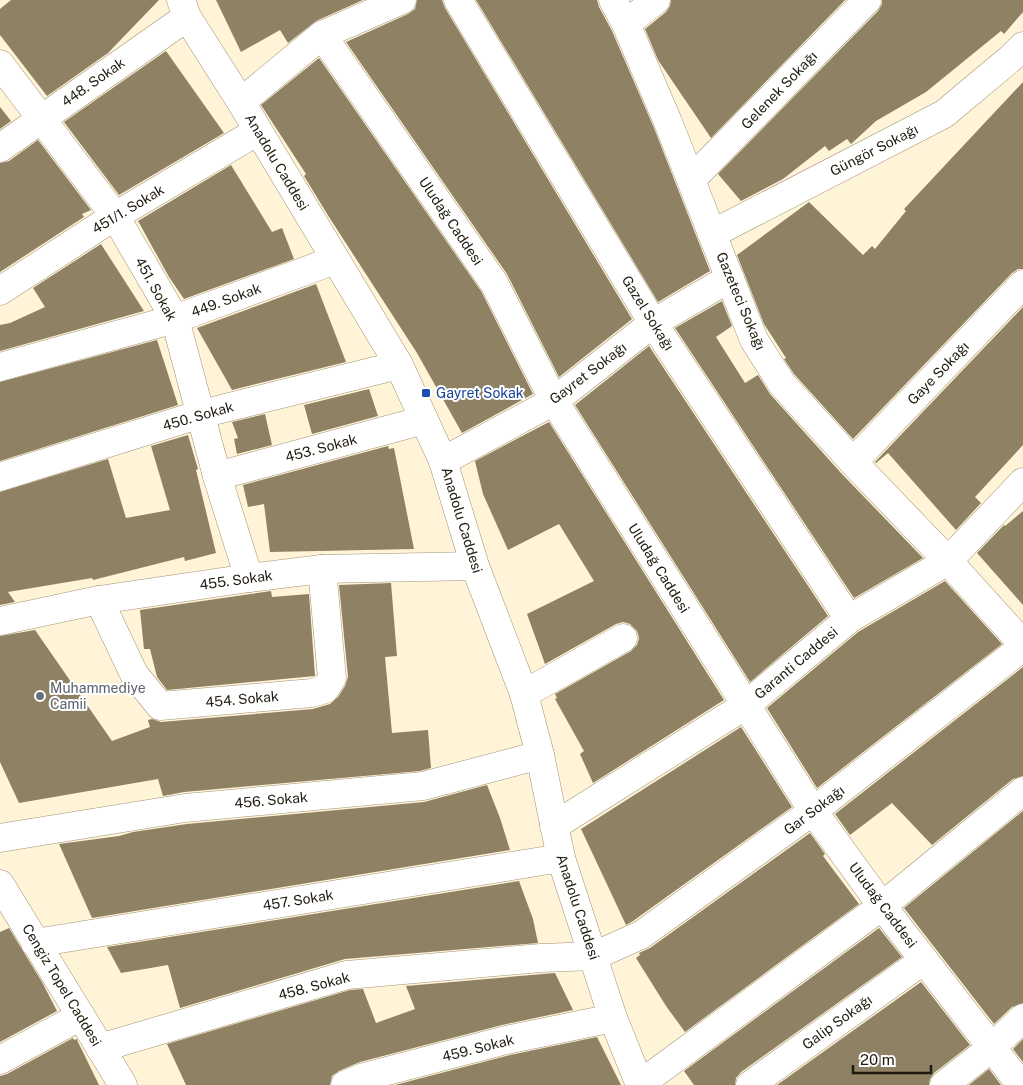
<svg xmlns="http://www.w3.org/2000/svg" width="1023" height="1085" viewBox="0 0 1023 1085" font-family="'Public Sans',sans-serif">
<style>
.building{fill:#8f8163}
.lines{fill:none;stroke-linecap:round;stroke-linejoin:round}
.minor-casing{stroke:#a19475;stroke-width:29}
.tertiary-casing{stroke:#a19475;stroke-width:29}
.secondary-casing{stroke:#a19475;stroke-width:29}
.minor{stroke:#fff;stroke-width:28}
.tertiary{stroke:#fff;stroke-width:28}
.secondary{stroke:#fff;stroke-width:28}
.transit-dot{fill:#1a4fb4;stroke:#fff;stroke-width:2}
.worship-dot{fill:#6b7280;stroke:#fff;stroke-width:2}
.labels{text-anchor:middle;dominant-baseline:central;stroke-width:4;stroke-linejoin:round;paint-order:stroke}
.street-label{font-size:14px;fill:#201b0f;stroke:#fff}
.transit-label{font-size:14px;fill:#164399;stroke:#fff;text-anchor:start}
.worship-label{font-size:14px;fill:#5b616d;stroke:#fff;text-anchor:start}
</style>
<rect width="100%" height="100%" fill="#fff3d8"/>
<g class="building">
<path d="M11,0H159L108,53L47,96L0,35V9Z"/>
<path d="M216,0H363L316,21L288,43L280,30L241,52Z"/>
<path d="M417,0H442L445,8L632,319L559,377L507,274L346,42L408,14L415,9Z"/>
<path d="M476,0H597L599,7L612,31L654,128L710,271L658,302Z"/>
<path d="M671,0H845L711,138L658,60L645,29L666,12L670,6Z"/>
<path d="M882,0H1023V12L1004,34L1001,31L926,92L876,121L851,144L847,139L829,151L825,146L783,179L741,201L718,174L878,11L882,4Z"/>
<path d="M166,51L224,133L119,195L64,122Z"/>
<path d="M319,58L481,291L533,394L462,433L417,353L329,217L304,176L306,174L261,105Z"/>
<path d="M1023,82V269H1018L1012,273L853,439L794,374L784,359L786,358L764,324L737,255L809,202L863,255L872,246L875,249L906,211L904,209Z"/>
<path d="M0,107L11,121L0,129Z"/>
<path d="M38,140L91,210L82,214L84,217L0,272V163L9,161Z"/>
<path d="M231,165L272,232L282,228L294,259L184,299L169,277L138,221Z"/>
<path d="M101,244L144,311L0,351V325L10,323L45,307L33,288Z"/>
<path d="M316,284L346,362L232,390L197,328Z"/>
<path d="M722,301L732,326L716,337L745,383L758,375L770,394L841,473L923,558L854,598L675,328Z"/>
<path d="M1023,307V445L975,497L981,503L956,530L888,453L876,463L875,462Z"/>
<path d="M157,340L178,405L0,461V382Z"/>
<path d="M649,346L828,616L750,682L575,405Z"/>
<path d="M369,389L378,416L312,434L304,405Z"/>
<path d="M265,414L272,445L237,454L234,439L238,438L232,422Z"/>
<path d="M549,422L724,700L593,783L580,754L584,751L555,699L557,698L555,694L631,651L637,645L639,638L637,631L630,624L623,622L616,624L545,664L527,614L594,581L559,524L508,550L483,494L475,461Z"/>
<path d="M188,435L198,469L196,470L216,553L185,561L184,557L93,580L92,578L8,592L15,602L0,605V492L108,459L126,518L170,510L151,446Z"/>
<path d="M388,446L389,449L394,448L414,549L270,552L264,504L248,507L243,485Z"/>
<path d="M1023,511V605L977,553L1004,525L1005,526Z"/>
<path d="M945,581L1002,644L817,788L767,708L858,632Z"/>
<path d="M391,583L397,656L385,657L392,733L428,730L431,768L420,771L184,792L163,796L158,779L19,803L0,762V636L35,630L112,741L150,727L148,720L152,719L161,722L313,709L330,704L338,697L345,686L348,677L339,585Z"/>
<path d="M271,591L272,597L309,594L315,676L167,690L157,677L150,649H144L140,610Z"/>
<path d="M1023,667V776L1013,779L932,845L892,803L850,835L835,814Z"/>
<path d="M741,727L792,807L633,921L626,925L581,829Z"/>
<path d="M487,785L500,818L510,850L92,918L59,844L119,836L133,832L187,824L424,802Z"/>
<path d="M1023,811V1003L1012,1007L994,1024L904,908Z"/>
<path d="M810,833L825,854L823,856L859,904L685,1032L666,1006L636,958L640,955L639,953L650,948Z"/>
<path d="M519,881L533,919L538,943L345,959L180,1008L168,965L121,973L107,947Z"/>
<path d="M9,928L42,982L57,1011L0,1042V932Z"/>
<path d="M879,928L902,957L741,1072L736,1078L735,1085H694L684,1071Z"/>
<path d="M555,973L573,1010L502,1025L360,1062L339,1071L332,1076L330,1085H186L167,1044L350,990L363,989L376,1023L415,1009L406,986Z"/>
<path d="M921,982L970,1045L934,1073L930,1079L929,1085H777Z"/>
<path d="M597,1037L621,1085H395L510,1055Z"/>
<path d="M73,1038L74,1040L77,1039L78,1042L99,1085H0V1076L7,1074Z"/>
<path d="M1023,1039V1062L1013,1049Z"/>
<path d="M989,1069L1001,1085H969Z"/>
</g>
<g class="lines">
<defs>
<g id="minor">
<path d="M458,0L653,323L849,619"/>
<path d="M613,0L626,24L668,122L754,340L782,384L853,462L948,561L1023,644"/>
<path d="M626,24L656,0"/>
<path d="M322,35L494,283L554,401L813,811L882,906L1021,1085"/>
<path d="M0,64L115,216L175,319L217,476L249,578"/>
<path d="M241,102L322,35L402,0"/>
<path d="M0,148L187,17"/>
<path d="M691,180L867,0"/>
<path d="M712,234L944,114L1011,58L1023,46"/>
<path d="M0,291L115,216L258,131"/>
<path d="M0,367L175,319L335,260"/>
<path d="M443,461L554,401L653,323L730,278"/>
<path d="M853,462L1023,284"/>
<path d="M217,476L424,420"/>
<path d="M0,477L201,414L399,365"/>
<path d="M99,600L134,674L160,706L312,693L325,689L332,678L322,569"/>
<path d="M0,621L99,600L249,578L322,569L475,566"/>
<path d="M524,694L623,638"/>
<path d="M554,826L746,705L849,619L948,561L1023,482"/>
<path d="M0,838L185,808L423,786L540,755"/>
<path d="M35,943L561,858"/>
<path d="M100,1048L347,975L541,958L594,956L641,935L813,811L1023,647"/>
<path d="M0,1060L81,1016"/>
<path d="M345,1085L364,1077L506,1040L613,1018"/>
<path d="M639,1085L882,906L1023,791"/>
<path d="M750,1085L924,960"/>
<path d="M944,1085L990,1049L1023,1018"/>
</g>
<path id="tertiary" d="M0,884L123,1085"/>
<path id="secondary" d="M181,0L187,17L241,102L399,365L443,461L475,566L524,694L540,755L561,858L613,1018L640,1085"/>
</defs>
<use href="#minor" class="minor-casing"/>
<use href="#tertiary" class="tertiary-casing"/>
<use href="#secondary" class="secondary-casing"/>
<use href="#minor" class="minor"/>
<use href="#tertiary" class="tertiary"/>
<use href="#secondary" class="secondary"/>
</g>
<rect class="transit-dot" x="421" y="388" width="10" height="10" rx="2.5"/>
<circle class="worship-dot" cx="40" cy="696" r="5"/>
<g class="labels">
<g class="street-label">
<text transform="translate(93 82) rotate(-35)">448. Sokak</text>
<text transform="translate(779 90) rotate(-46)">Gelenek Sokağı</text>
<text transform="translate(874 150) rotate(-27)">Güngör Sokağı</text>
<text transform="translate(277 162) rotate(59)">Anadolu Caddesi</text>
<text transform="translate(128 209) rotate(-31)">451/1. Sokak</text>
<text transform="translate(451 221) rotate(56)">Uludağ Caddesi</text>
<text transform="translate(156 289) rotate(61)">451. Sokak</text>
<text transform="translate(226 300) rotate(-20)">449. Sokak</text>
<text transform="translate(741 301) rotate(67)">Gazeteci Sokağı</text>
<text transform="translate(648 313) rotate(58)">Gazel Sokağı</text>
<text transform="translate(588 373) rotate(-37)">Gayret Sokağı</text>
<text transform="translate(938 373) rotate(-46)">Gaye Sokağı</text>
<text transform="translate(198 416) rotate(-16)">450. Sokak</text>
<text transform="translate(321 448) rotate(-15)">453. Sokak</text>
<text transform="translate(462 520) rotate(73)">Anadolu Caddesi</text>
<text transform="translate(659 568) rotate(58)">Uludağ Caddesi</text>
<text transform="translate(236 580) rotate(-8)">455. Sokak</text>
<text transform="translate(796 663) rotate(-40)">Garanti Caddesi</text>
<text transform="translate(242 699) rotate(-5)">454. Sokak</text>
<text transform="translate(271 800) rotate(-5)">456. Sokak</text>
<text transform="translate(814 810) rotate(-37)">Gar Sokağı</text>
<text transform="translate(298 900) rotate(-9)">457. Sokak</text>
<text transform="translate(883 905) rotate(53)">Uludağ Caddesi</text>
<text transform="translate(578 907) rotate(72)">Anadolu Caddesi</text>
<text transform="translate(62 985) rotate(59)">Cengiz Topel Caddesi</text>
<text transform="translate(314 986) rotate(-15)">458. Sokak</text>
<text transform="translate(837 1022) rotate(-36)">Galip Sokağı</text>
<text transform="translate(478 1048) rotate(-14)">459. Sokak</text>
</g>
<g class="transit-label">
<text x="436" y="393">Gayret Sokak</text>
</g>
<g class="worship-label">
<text x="50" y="688">Muhammediye<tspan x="50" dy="16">Camii</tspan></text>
</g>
</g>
<path d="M853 1065v8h78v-8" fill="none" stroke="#201b0f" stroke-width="2.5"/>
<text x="860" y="1065" font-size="15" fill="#201b0f" stroke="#ffffff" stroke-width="4" paint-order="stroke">20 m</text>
</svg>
